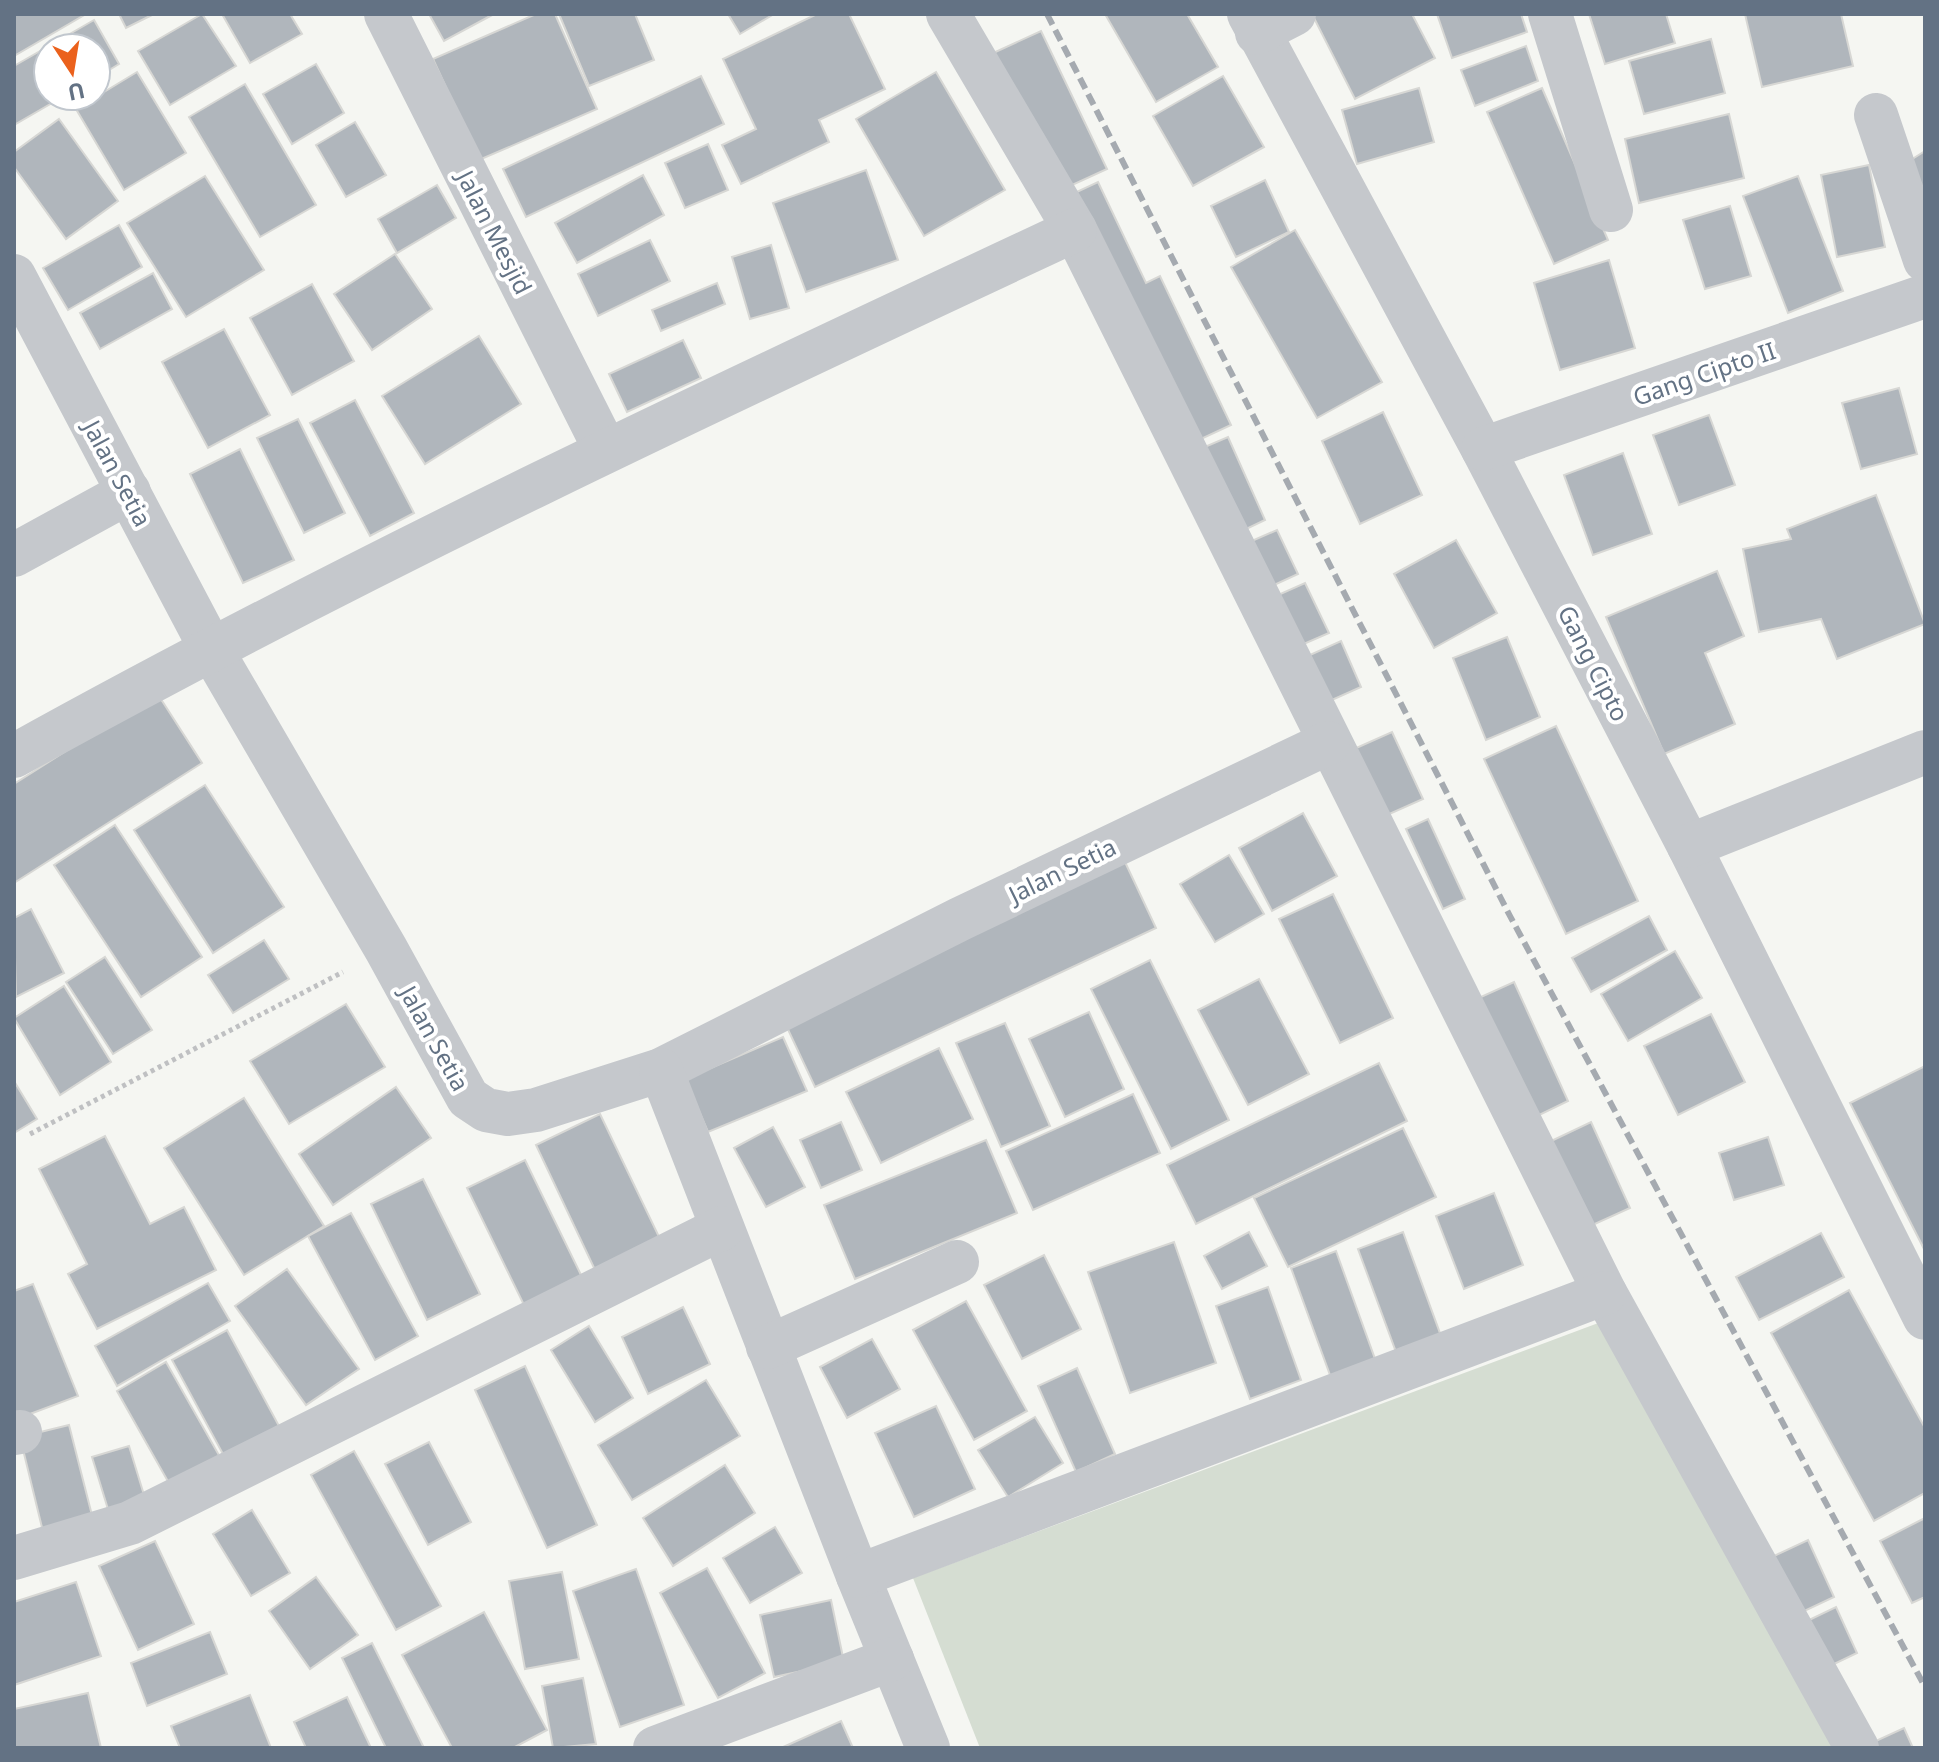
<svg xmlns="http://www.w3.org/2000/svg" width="1939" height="1762" viewBox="0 0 1939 1762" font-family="'Noto Sans',sans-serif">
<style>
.green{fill:#d5ddd2}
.building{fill:#b0b6bc;stroke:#d7d7d4;stroke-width:2}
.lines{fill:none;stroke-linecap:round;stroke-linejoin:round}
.path{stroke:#bfc0c2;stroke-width:5;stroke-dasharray:4 4;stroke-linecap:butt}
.minor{stroke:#c5c8cc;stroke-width:44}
.rail{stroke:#a5aab0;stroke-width:6;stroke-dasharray:12 6;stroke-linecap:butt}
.labels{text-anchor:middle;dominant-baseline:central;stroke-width:8;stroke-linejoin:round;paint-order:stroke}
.street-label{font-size:24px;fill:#637284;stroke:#fff}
</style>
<rect width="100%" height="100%" fill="#f5f6f2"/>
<path class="green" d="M1609,1319L1834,1748H980L913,1578Z"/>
<g class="building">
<path d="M14,14H86L14,56Z"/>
<path d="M119,14H154L126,28Z"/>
<path d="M202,14L236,66L170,105L138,51Z"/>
<path d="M222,14H290L302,34L250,63Z"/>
<path d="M429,14H494L444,41Z"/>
<path d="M536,14H555L597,109L479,160L433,59Z"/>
<path d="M559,14H635L654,60L589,86Z"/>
<path d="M728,14H774L740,34Z"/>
<path d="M817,14H849L885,89L819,120L829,142L741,184L722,145L756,129L723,59Z"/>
<path d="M1105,14H1187L1218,67L1156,102Z"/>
<path d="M1312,14H1412L1435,58L1355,99Z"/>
<path d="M1437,14H1521L1527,32L1452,58Z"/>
<path d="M1589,14H1666L1675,43L1605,64Z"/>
<path d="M1745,14H1841L1853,66L1762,87Z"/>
<path d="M94,20L119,64L96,78V48H48V96H64L14,125V66Z"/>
<path d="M1041,31L1107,169L1057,192L991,54Z"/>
<path d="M1711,39L1725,93L1644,114L1629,61Z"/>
<path d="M1526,46L1538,81L1475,106L1461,70Z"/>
<path d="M316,64L344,113L292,144L263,94Z"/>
<path d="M137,72L186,153L124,190L76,109Z"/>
<path d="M936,72L1005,190L924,236L856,119Z"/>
<path d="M701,76L724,124L526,217L503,169Z"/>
<path d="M1223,76L1264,147L1193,186L1153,116Z"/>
<path d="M245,84L316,205L260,237L189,117Z"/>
<path d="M1419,88L1434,142L1357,164L1342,110Z"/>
<path d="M1542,88L1608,240L1554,264L1487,112Z"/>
<path d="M1729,114L1744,178L1639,203L1625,139Z"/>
<path d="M59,119L118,201L66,239L14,167V152Z"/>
<path d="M355,122L386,175L346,197L316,145Z"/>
<path d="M708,144L728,190L685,208L665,163Z"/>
<path d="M1925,151V194L1906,163Z"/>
<path d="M1869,165L1885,247L1837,257L1821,175Z"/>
<path d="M866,170L898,260L806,292L773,203Z"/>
<path d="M643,175L664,215L577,263L555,223Z"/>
<path d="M205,176L264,270L186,317L127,223Z"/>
<path d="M1798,176L1843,291L1788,313L1743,196Z"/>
<path d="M1265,180L1289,232L1236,257L1211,206Z"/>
<path d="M1098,182L1146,283L1160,276L1231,425L1186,446L1066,197Z"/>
<path d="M437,185L456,218L397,253L378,219Z"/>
<path d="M1730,206L1751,276L1705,289L1683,220Z"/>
<path d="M119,225L142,267L68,310L43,268Z"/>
<path d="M1295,230L1382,382L1317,418L1231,267Z"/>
<path d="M650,240L670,281L598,316L578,274Z"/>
<path d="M771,245L789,308L750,319L732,257Z"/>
<path d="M395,254L432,309L372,350L334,294Z"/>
<path d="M1609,260L1635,348L1560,370L1534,283Z"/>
<path d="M153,273L172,309L100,349L80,313Z"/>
<path d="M717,283L725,304L661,331L652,310Z"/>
<path d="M312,284L354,361L292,395L250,318Z"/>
<path d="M224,329L270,415L208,448L162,362Z"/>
<path d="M479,336L521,404L425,464L382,396Z"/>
<path d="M683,340L701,378L627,412L609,374Z"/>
<path d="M1899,388L1917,454L1861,469L1842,403Z"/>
<path d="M355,400L414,513L370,536L310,423Z"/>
<path d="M1383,412L1422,495L1360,524L1322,441Z"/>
<path d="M1709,415L1735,485L1679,505L1653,435Z"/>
<path d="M298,419L345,513L304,533L257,438Z"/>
<path d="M1228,437L1265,520L1238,533L1200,449Z"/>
<path d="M240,449L294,560L243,583L190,474Z"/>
<path d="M1623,453L1652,534L1593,555L1564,475Z"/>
<path d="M1876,495L1925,624L1837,659L1821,619L1759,632L1743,549L1791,539L1787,529Z"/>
<path d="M1277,530L1298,574L1259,592L1238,547Z"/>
<path d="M1456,540L1497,613L1434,648L1394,574Z"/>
<path d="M1717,571L1744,636L1705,653L1735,724L1664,754L1606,617Z"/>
<path d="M1305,583L1329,633L1290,650L1267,600Z"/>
<path d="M1507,637L1540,717L1486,740L1453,658Z"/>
<path d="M1341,641L1361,687L1323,704L1301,659Z"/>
<path d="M157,693L202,763L14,883V784Z"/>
<path d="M1556,726L1638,901L1566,934L1484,759Z"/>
<path d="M1392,732L1423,799L1376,820L1345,753Z"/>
<path d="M205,785L284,907L213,953L134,830Z"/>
<path d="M1303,813L1337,876L1272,911L1239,848Z"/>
<path d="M1428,819L1465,899L1443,909L1406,829Z"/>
<path d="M115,825L202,957L141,997L54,865Z"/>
<path d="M1229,855L1264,914L1215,942L1180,884Z"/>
<path d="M1125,862L1156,928L815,1087L784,1021Z"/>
<path d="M1333,894L1393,1018L1340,1043L1279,919Z"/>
<path d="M31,909L64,973L16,997L14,918Z"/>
<path d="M1649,916L1667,950L1591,992L1572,958Z"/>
<path d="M264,940L289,979L233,1013L208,975Z"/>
<path d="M1675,951L1702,998L1628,1041L1601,994Z"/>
<path d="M105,957L152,1030L113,1054L66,982Z"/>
<path d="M1150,960L1229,1120L1171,1149L1091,989Z"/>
<path d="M1259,979L1309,1074L1248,1105L1198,1010Z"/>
<path d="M1514,982L1568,1101L1527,1121L1472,1001Z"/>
<path d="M64,986L111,1062L60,1095L14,1018Z"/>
<path d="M346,1004L385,1067L289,1124L250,1061Z"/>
<path d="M1089,1012L1124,1089L1065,1117L1029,1039Z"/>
<path d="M1711,1014L1745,1082L1678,1115L1644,1046Z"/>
<path d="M1005,1023L1050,1126L1001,1147L956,1043Z"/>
<path d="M783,1037L807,1091L708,1132L685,1079Z"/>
<path d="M939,1048L973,1119L881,1163L846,1092Z"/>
<path d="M1379,1063L1407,1121L1196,1224L1167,1165Z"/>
<path d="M1925,1066V1251L1850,1103Z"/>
<path d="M14,1081L37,1119L14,1133Z"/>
<path d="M396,1087L431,1138L333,1205L299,1154Z"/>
<path d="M1133,1094L1160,1153L1033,1210L1006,1151Z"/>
<path d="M244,1098L324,1226L244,1275L164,1148Z"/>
<path d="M600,1114L661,1241L596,1272L536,1145Z"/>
<path d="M841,1122L862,1170L821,1188L800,1140Z"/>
<path d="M1591,1122L1630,1208L1586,1228L1547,1143Z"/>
<path d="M773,1127L805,1187L766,1207L734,1148Z"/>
<path d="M1403,1128L1436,1197L1288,1267L1254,1198Z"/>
<path d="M105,1136L150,1224L184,1207L216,1270L97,1329L68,1274L87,1264L39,1169Z"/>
<path d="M1768,1137L1784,1185L1734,1200L1719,1153Z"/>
<path d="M986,1140L1017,1213L855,1279L824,1205Z"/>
<path d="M525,1160L582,1277L524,1305L467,1188Z"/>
<path d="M423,1179L480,1294L427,1320L371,1204Z"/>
<path d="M1494,1193L1523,1265L1464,1289L1436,1216Z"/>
<path d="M351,1213L418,1336L375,1360L308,1236Z"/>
<path d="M1249,1232L1267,1266L1222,1289L1204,1256Z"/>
<path d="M1403,1232L1441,1336L1396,1352L1358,1249Z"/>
<path d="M1821,1233L1844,1277L1759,1320L1736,1277Z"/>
<path d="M1174,1242L1216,1363L1130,1393L1088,1272Z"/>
<path d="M1336,1251L1379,1370L1334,1386L1291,1268Z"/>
<path d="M1044,1255L1081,1329L1022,1359L984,1285Z"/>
<path d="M287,1269L359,1369L306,1405L235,1306Z"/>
<path d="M208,1283L230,1321L117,1386L95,1346Z"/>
<path d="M33,1284L78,1396L14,1420V1291Z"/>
<path d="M1268,1287L1301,1380L1250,1399L1216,1306Z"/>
<path d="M1849,1290L1925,1428V1493L1874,1521L1771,1333Z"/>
<path d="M966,1301L1027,1411L974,1440L913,1330Z"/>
<path d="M683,1307L710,1364L648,1394L622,1337Z"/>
<path d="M589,1326L633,1398L595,1422L551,1350Z"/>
<path d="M227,1330L279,1426L224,1456L172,1360Z"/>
<path d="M872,1339L900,1389L847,1418L820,1367Z"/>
<path d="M166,1362L220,1457L170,1485L117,1391Z"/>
<path d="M525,1366L597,1525L547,1548L475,1390Z"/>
<path d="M1077,1368L1115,1454L1076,1472L1038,1386Z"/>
<path d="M706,1380L740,1436L632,1500L598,1445Z"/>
<path d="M936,1406L975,1489L914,1517L875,1433Z"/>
<path d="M1035,1417L1063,1463L1008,1497L978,1450Z"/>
<path d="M69,1425L96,1531L46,1544L20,1437Z"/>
<path d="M429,1442L471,1522L428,1545L385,1464Z"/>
<path d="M129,1446L148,1508L111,1519L92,1457Z"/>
<path d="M354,1451L441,1606L396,1630L311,1475Z"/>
<path d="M725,1465L755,1513L673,1566L643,1518Z"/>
<path d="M252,1510L290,1573L251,1596L213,1534Z"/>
<path d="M1925,1518V1597L1912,1603L1880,1541Z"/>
<path d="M775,1527L802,1573L750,1603L723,1558Z"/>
<path d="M1808,1540L1834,1597L1798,1614L1772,1557Z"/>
<path d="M155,1541L194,1624L138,1650L99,1566Z"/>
<path d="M707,1568L765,1673L718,1698L660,1593Z"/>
<path d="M636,1569L684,1705L620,1727L573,1591Z"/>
<path d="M562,1572L579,1659L525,1669L509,1581Z"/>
<path d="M316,1577L358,1635L310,1669L269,1611Z"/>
<path d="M76,1582L101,1656L14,1685V1602Z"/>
<path d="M831,1600L844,1662L774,1677L760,1615Z"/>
<path d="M1836,1607L1857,1653L1828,1667L1807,1621Z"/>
<path d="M484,1612L547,1730L513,1748H452L402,1655Z"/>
<path d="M210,1632L227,1674L147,1706L131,1663Z"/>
<path d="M372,1643L424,1748H386L342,1658Z"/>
<path d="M583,1678L596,1744L553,1748L542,1686Z"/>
<path d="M88,1693L101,1748H14V1709Z"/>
<path d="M250,1695L271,1748H180L171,1726Z"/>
<path d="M347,1697L371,1748H306L294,1722Z"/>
<path d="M841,1721L853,1748H781Z"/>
<path d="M1904,1728L1913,1748H1868L1867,1745Z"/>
</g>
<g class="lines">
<path class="path" d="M30,1134L343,972"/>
<g class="minor">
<path d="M386,14L605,449"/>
<path d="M948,14L1075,230L1605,1293L1857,1748"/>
<path d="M1249,14L1483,449L1689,846L1925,1318"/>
<path d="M1550,14L1611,210"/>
<path d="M1257,33L1294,14"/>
<path d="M1876,115L1925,260"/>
<path d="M14,276L210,647L386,949L468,1098L486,1110L508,1114L536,1110L661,1070L960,919L1328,743"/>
<path d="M1483,449L1925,296"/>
<path d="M14,555L129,492"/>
<path d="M14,756C360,564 717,397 1075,230"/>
<path d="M1689,846L1925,752"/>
<path d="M661,1070L858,1576L928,1748"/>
<path d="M768,1347L957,1262"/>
<path d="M14,1433L20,1432"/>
<path d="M14,1558L130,1523L722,1228"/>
<path d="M858,1576L1605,1293"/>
<path d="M655,1748L892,1659"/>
</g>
<path class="rail" d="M1047,14L1510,916L1925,1687"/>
</g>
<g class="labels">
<g class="street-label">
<text transform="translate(495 232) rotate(63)">Jalan Mesjid</text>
<text transform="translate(1704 373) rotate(-19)">Gang Cipto II</text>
<text transform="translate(118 473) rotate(62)">Jalan Setia</text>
<text transform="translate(1594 663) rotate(63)">Gang Cipto</text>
<text transform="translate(1062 870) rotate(-26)">Jalan Setia</text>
<text transform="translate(435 1038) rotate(61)">Jalan Setia</text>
</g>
</g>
<rect width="1939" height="1762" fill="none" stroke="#637284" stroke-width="32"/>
<g transform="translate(72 72) rotate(168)"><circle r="38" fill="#ffffff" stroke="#c1c7ce" stroke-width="2"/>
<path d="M0-6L14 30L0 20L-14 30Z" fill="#eb611c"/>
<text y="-12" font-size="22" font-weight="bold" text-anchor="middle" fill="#637284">U</text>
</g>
</svg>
